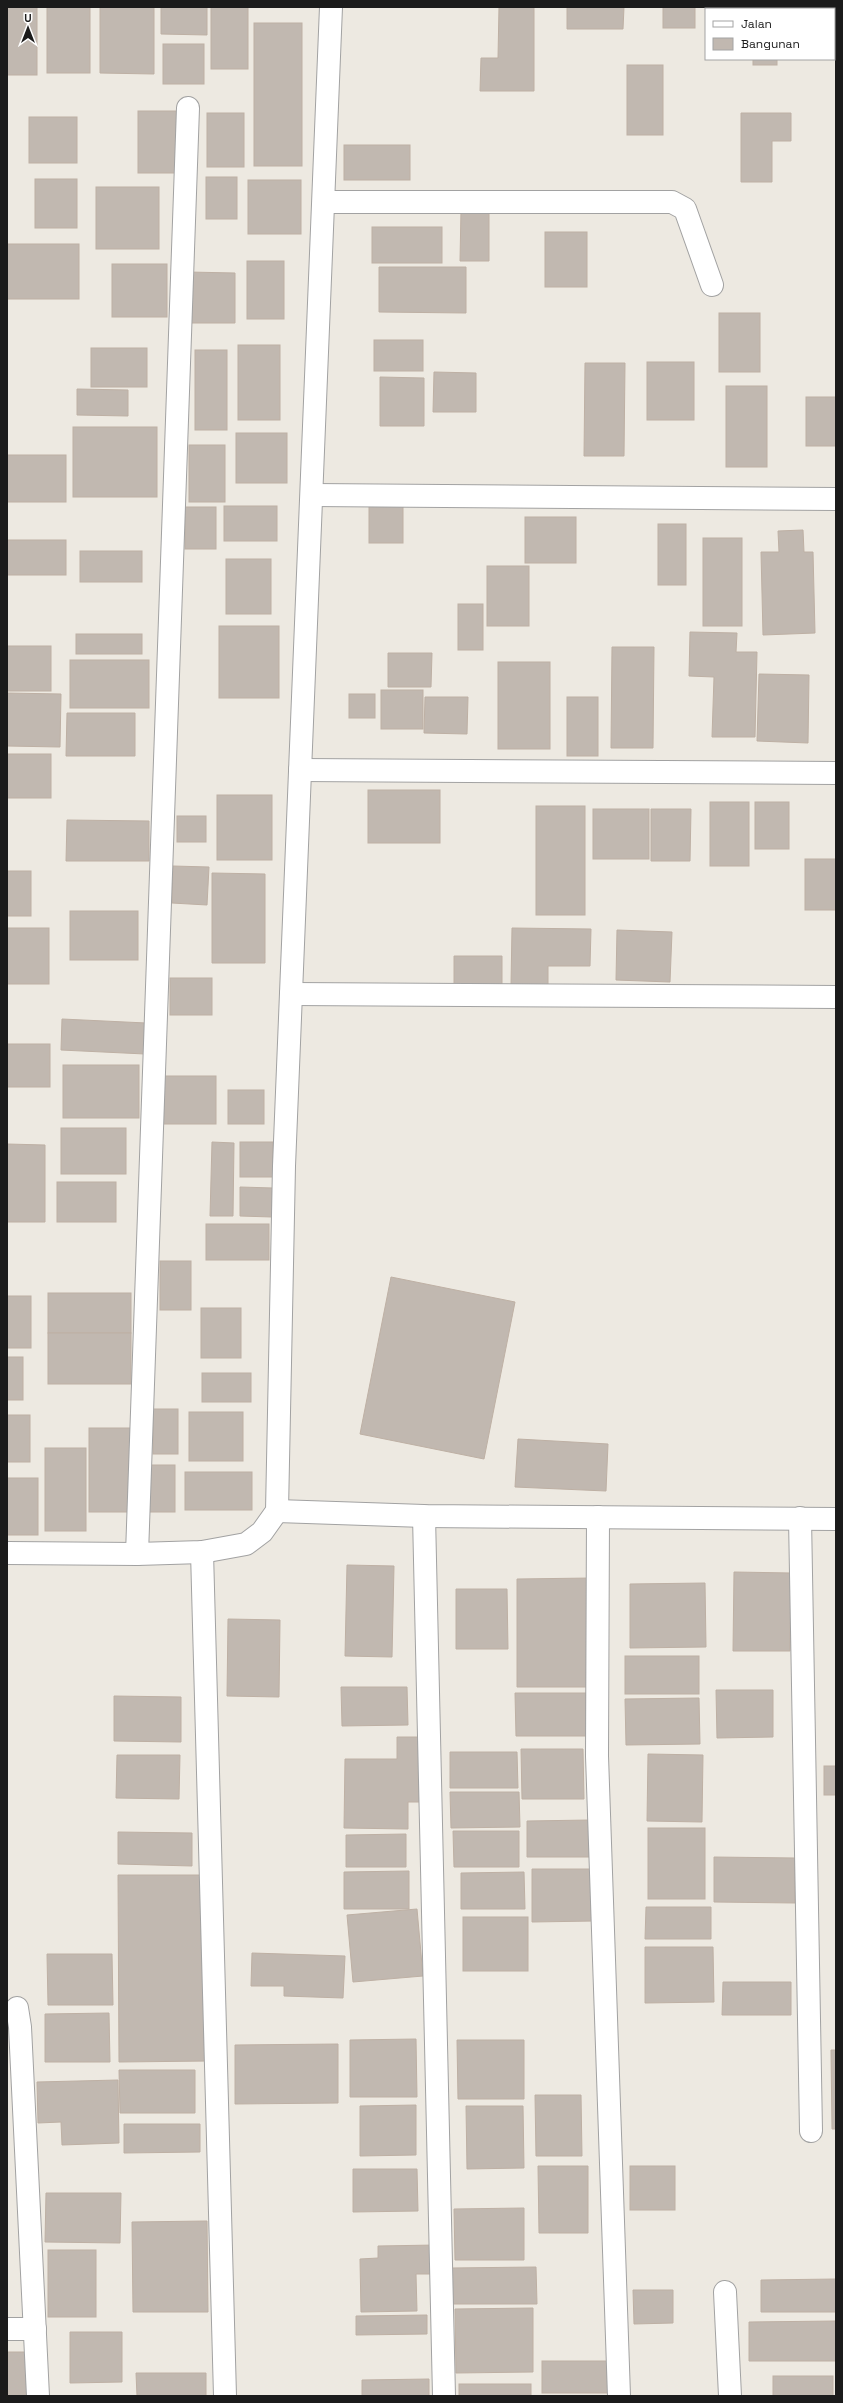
<svg xmlns="http://www.w3.org/2000/svg" width="843" height="2403" viewBox="0 0 843 2403" font-family="'Space Grotesk',sans-serif">
<style>
.building{fill:#c1b8b0;stroke:#beb0a4}
.lines{fill:none;stroke-linecap:round;stroke-linejoin:round}
.minor-casing{stroke:#a2a2a2;stroke-width:24}
.minor{stroke:#fff;stroke-width:22}
</style>
<rect width="100%" height="100%" fill="#ede9e1"/>
<g class="building">
<rect x="7" y="7" width="30" height="68"/>
<rect x="47" y="7" width="43" height="66"/>
<path d="M100,7H154V74L100,73Z"/>
<path d="M161,7H207V35L161,34Z"/>
<rect x="211" y="7" width="37" height="62"/>
<path d="M499,7H534V91H480L481,58H498Z"/>
<path d="M567,7H624L623,29H567Z"/>
<rect x="663" y="7" width="32" height="21"/>
<rect x="712" y="7" width="27" height="2"/>
<rect x="753" y="7" width="24" height="2"/>
<rect x="779" y="7" width="23" height="2"/>
<rect x="254" y="23" width="48" height="143"/>
<rect x="163" y="44" width="41" height="40"/>
<rect x="753" y="59" width="24" height="6"/>
<rect x="627" y="65" width="36" height="70"/>
<rect x="138" y="111" width="41" height="62"/>
<rect x="207" y="113" width="37" height="54"/>
<path d="M741,113H791V141H772V182H741Z"/>
<rect x="29" y="117" width="48" height="46"/>
<rect x="344" y="145" width="66" height="35"/>
<rect x="206" y="177" width="31" height="42"/>
<rect x="35" y="179" width="42" height="49"/>
<rect x="248" y="180" width="53" height="54"/>
<rect x="96" y="187" width="63" height="62"/>
<path d="M461,210H489V261H460Z"/>
<rect x="372" y="227" width="70" height="36"/>
<rect x="545" y="232" width="42" height="55"/>
<rect x="7" y="244" width="72" height="55"/>
<rect x="247" y="261" width="37" height="58"/>
<rect x="112" y="264" width="55" height="53"/>
<path d="M379,267H466V313L379,312Z"/>
<path d="M188,272L235,273V323H187Z"/>
<rect x="719" y="313" width="41" height="59"/>
<rect x="374" y="340" width="49" height="31"/>
<rect x="238" y="345" width="42" height="75"/>
<rect x="91" y="348" width="56" height="39"/>
<rect x="195" y="350" width="32" height="80"/>
<rect x="647" y="362" width="47" height="58"/>
<path d="M585,363H625L624,456H584Z"/>
<path d="M434,372L476,373V412H433Z"/>
<path d="M380,377L424,378V426H380Z"/>
<rect x="726" y="386" width="41" height="81"/>
<path d="M77,389L128,390V416L77,415Z"/>
<rect x="806" y="397" width="30" height="49"/>
<rect x="73" y="427" width="84" height="70"/>
<rect x="236" y="433" width="51" height="50"/>
<rect x="189" y="445" width="36" height="57"/>
<rect x="7" y="455" width="59" height="47"/>
<rect x="369" y="505" width="34" height="38"/>
<rect x="224" y="506" width="53" height="35"/>
<rect x="185" y="507" width="31" height="42"/>
<rect x="525" y="517" width="51" height="46"/>
<rect x="658" y="524" width="28" height="61"/>
<path d="M803,530L804,552H813L815,633L763,635L761,552H779L778,531Z"/>
<rect x="703" y="538" width="39" height="88"/>
<rect x="7" y="540" width="59" height="35"/>
<rect x="80" y="551" width="62" height="31"/>
<rect x="226" y="559" width="45" height="55"/>
<rect x="487" y="566" width="42" height="60"/>
<rect x="458" y="604" width="25" height="46"/>
<rect x="219" y="626" width="60" height="72"/>
<path d="M690,632L737,633L736,652H757L755,737H712L714,677L689,676Z"/>
<rect x="76" y="634" width="66" height="20"/>
<rect x="7" y="646" width="44" height="45"/>
<path d="M612,647H654L653,748H611Z"/>
<path d="M388,653H432L431,687H388Z"/>
<rect x="70" y="660" width="79" height="48"/>
<rect x="498" y="662" width="52" height="87"/>
<path d="M759,674L809,675L808,743L757,741Z"/>
<rect x="381" y="690" width="42" height="39"/>
<path d="M7,693L61,694L60,747L7,746Z"/>
<rect x="349" y="694" width="26" height="24"/>
<path d="M425,697H468L467,734L424,733Z"/>
<rect x="567" y="697" width="31" height="59"/>
<path d="M67,713H135V756H66Z"/>
<rect x="7" y="754" width="44" height="44"/>
<rect x="368" y="790" width="72" height="53"/>
<rect x="217" y="795" width="55" height="65"/>
<rect x="710" y="802" width="39" height="64"/>
<rect x="755" y="802" width="34" height="47"/>
<rect x="536" y="806" width="49" height="109"/>
<rect x="593" y="809" width="56" height="50"/>
<path d="M651,809H691L690,861H651Z"/>
<rect x="177" y="816" width="29" height="26"/>
<path d="M67,820L149,821V861H66Z"/>
<rect x="805" y="859" width="31" height="51"/>
<path d="M173,866L209,867L207,905L172,903Z"/>
<rect x="7" y="871" width="24" height="45"/>
<path d="M212,873L265,874V963H212Z"/>
<rect x="70" y="911" width="68" height="49"/>
<rect x="7" y="928" width="42" height="56"/>
<path d="M512,928L591,929L590,966H548V985H511Z"/>
<path d="M617,930L672,932L670,982L616,980Z"/>
<path d="M454,956H502V990L454,989Z"/>
<rect x="170" y="978" width="42" height="37"/>
<path d="M62,1019L146,1023L145,1054L61,1050Z"/>
<rect x="7" y="1044" width="43" height="43"/>
<rect x="63" y="1065" width="76" height="53"/>
<rect x="162" y="1076" width="54" height="48"/>
<rect x="228" y="1090" width="36" height="34"/>
<rect x="61" y="1128" width="65" height="46"/>
<path d="M212,1142L234,1143L233,1216H210Z"/>
<rect x="240" y="1142" width="33" height="35"/>
<path d="M7,1144L45,1145V1222H7Z"/>
<rect x="57" y="1182" width="59" height="40"/>
<path d="M240,1187L273,1188L272,1217L240,1216Z"/>
<rect x="206" y="1224" width="63" height="36"/>
<rect x="160" y="1261" width="31" height="49"/>
<path d="M391,1277L515,1302L484,1459L360,1434Z"/>
<rect x="48" y="1293" width="83" height="40"/>
<rect x="7" y="1296" width="24" height="52"/>
<rect x="201" y="1308" width="40" height="50"/>
<rect x="48" y="1333" width="83" height="51"/>
<rect x="7" y="1357" width="16" height="43"/>
<rect x="202" y="1373" width="49" height="29"/>
<rect x="153" y="1409" width="25" height="45"/>
<rect x="189" y="1412" width="54" height="49"/>
<rect x="7" y="1415" width="23" height="47"/>
<rect x="89" y="1428" width="43" height="84"/>
<path d="M518,1439L608,1444L606,1491L515,1487Z"/>
<rect x="45" y="1448" width="41" height="83"/>
<rect x="149" y="1465" width="26" height="47"/>
<rect x="185" y="1472" width="67" height="38"/>
<rect x="7" y="1478" width="31" height="57"/>
<path d="M347,1565L394,1566L392,1657L345,1656Z"/>
<path d="M734,1572L791,1573L790,1651H733Z"/>
<path d="M591,1578L592,1687H517V1579Z"/>
<path d="M705,1583L706,1647L630,1648V1584Z"/>
<path d="M456,1589H507L508,1649H456Z"/>
<path d="M228,1619L280,1620L279,1697L227,1696Z"/>
<rect x="625" y="1656" width="74" height="38"/>
<path d="M341,1687H407L408,1725L342,1726Z"/>
<path d="M716,1690H773V1737L717,1738Z"/>
<path d="M515,1693H586L587,1736H516Z"/>
<path d="M114,1696L181,1697V1742L114,1741Z"/>
<path d="M699,1698L700,1744L626,1745L625,1699Z"/>
<path d="M397,1737H425V1802H408V1829L344,1828L345,1759H397Z"/>
<path d="M521,1749H583L584,1799H522Z"/>
<path d="M450,1752H517L518,1788H450Z"/>
<path d="M648,1754L703,1755L702,1822L647,1821Z"/>
<path d="M117,1755H180L179,1799L116,1798Z"/>
<rect x="824" y="1766" width="12" height="29"/>
<path d="M450,1792H519L520,1827L451,1828Z"/>
<path d="M590,1820V1857H527V1821Z"/>
<rect x="648" y="1828" width="57" height="71"/>
<path d="M453,1831H519V1867H454Z"/>
<path d="M118,1832L192,1833V1866L118,1864Z"/>
<path d="M406,1834V1867H346V1835Z"/>
<path d="M714,1857L795,1858V1903L714,1902Z"/>
<path d="M532,1869H593L594,1921L532,1922Z"/>
<path d="M409,1871V1909H344V1872Z"/>
<path d="M524,1872L525,1909H461V1873Z"/>
<path d="M118,1875H207L209,2061L119,2062Z"/>
<path d="M646,1907H711V1939H645Z"/>
<path d="M417,1909L423,1976L353,1982L347,1915Z"/>
<rect x="463" y="1917" width="65" height="54"/>
<path d="M645,1947H713L714,2002L645,2003Z"/>
<path d="M252,1953L345,1956L343,1998L284,1996V1986H251Z"/>
<path d="M47,1954H112L113,2005H48Z"/>
<path d="M723,1982H791V2015H722Z"/>
<path d="M109,2013L110,2062H45V2014Z"/>
<path d="M416,2039L417,2097H350V2040Z"/>
<path d="M457,2040H524V2099H458Z"/>
<path d="M338,2044V2103L235,2104V2045Z"/>
<path d="M831,2050H836V2129H832Z"/>
<path d="M119,2070H195V2113H120Z"/>
<path d="M118,2080L119,2143L62,2145L61,2122L38,2123L37,2082Z"/>
<path d="M535,2095H581L582,2156H536Z"/>
<path d="M416,2105V2155L360,2156V2106Z"/>
<path d="M466,2106H523L524,2168L467,2169Z"/>
<path d="M124,2124H200V2152L124,2153Z"/>
<path d="M538,2166H588V2233H539Z"/>
<rect x="630" y="2166" width="45" height="44"/>
<path d="M353,2169H417L418,2211L353,2212Z"/>
<path d="M46,2193H121L120,2243L45,2242Z"/>
<path d="M524,2208V2260H455L454,2209Z"/>
<path d="M207,2221L208,2312H133L132,2222Z"/>
<path d="M436,2245L437,2274H416L417,2311L361,2312L360,2259L378,2258V2246Z"/>
<rect x="48" y="2250" width="48" height="67"/>
<path d="M536,2267L537,2304H451V2268Z"/>
<path d="M836,2279V2312H761V2280Z"/>
<path d="M633,2290H673V2323L634,2324Z"/>
<path d="M533,2308V2372L456,2373L455,2309Z"/>
<path d="M427,2315V2334L356,2335V2316Z"/>
<path d="M836,2321V2361H749V2322Z"/>
<path d="M70,2332H122V2382L70,2383Z"/>
<path d="M7,2352H28L27,2396H7Z"/>
<rect x="542" y="2361" width="71" height="32"/>
<path d="M136,2373H206V2396H137Z"/>
<rect x="773" y="2376" width="60" height="20"/>
<path d="M429,2379V2396H362V2380Z"/>
<rect x="459" y="2384" width="72" height="12"/>
</g>
<g class="lines">
<defs>
<g id="minor">
<path d="M324,202H672L685,209L712,285"/>
<path d="M312,495L836,499"/>
<path d="M300,770L836,773"/>
<path d="M291,994L836,997"/>
<path d="M277,1511L424,1516L836,1519"/>
<path d="M424,1516L444,2396"/>
<path d="M598,1517L597,1756L619,2396"/>
<path d="M800,1518L811,2131"/>
<path d="M202,1552L225,2396"/>
<path d="M7,1553L137,1554L202,1552L246,1544L262,1532L277,1511L284,1166L331,7"/>
<path d="M137,1554L188,108"/>
<path d="M17,2008L20,2027L38,2396"/>
<path d="M725,2292L730,2396"/>
<path d="M7,2329H35"/>
</g>
</defs>
<use href="#minor" class="minor-casing"/>
<use href="#minor" class="minor"/>
</g>
<rect width="843" height="2403" fill="none" stroke="#1b1b1b" stroke-width="16"/>
<rect x="705" y="8" width="130" height="52" fill="#ffffff" stroke="#a4a4a4"/>
<rect x="713" y="21" width="20" height="6" fill="#ffffff" stroke="#a4a4a4"/>
<text x="741" y="28" font-size="12" fill="#1b1b1b">Jalan</text>
<rect x="713" y="38" width="20" height="12" fill="#c1b8b0" stroke="#a4a4a4"/>
<text x="741" y="48" font-size="12" fill="#1b1b1b">Bangunan</text>
<g transform="translate(28 28)" stroke="#ffffff" stroke-width="3" paint-order="stroke">
<path d="M0-3L7 15L0 10L-7 15Z" fill="#1b1b1b"/>
<text y="-6" font-size="11" font-weight="bold" text-anchor="middle" fill="#1b1b1b">U</text>
</g>
</svg>
